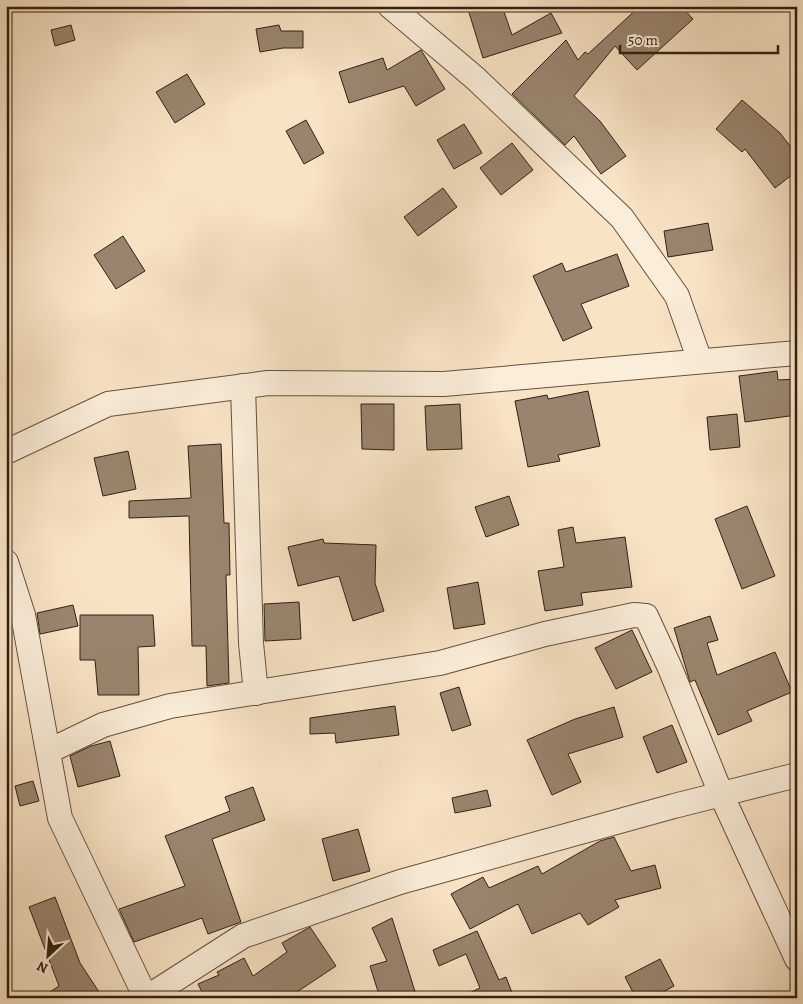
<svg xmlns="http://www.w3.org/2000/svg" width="803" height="1004" viewBox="0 0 803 1004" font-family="Alegreya,serif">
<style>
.building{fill:#99856f;stroke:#322012}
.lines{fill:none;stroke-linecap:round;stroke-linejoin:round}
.street-casing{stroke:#64513e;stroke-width:26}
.street{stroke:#faedd9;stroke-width:24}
</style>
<rect width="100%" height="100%" fill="#f8e3c4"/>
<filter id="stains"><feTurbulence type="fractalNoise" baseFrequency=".004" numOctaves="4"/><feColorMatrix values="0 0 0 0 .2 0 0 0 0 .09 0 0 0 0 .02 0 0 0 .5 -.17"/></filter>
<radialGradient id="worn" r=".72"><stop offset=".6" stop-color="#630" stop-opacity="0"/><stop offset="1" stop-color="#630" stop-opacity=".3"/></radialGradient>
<g class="building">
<path d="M467,6H502L512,35L551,13L562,33L483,58Z"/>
<path d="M640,6H681L693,19L637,70L615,46L574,96L600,121L626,156L601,174L574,136L565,145L512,94L566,40L578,60L585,52L588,54Z"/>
<path d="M71,25L75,40L55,46L51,30Z"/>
<path d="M279,25L281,31H303V48H283L260,52L256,29Z"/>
<path d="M421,50L445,89L416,106L404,86L349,103L339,72L383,58L387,70Z"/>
<path d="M187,74L205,104L175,123L156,92Z"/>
<path d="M742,100L780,133L797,155V171L775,188L745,149L742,152L716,129Z"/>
<path d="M306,120L324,153L304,164L286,131Z"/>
<path d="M464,124L482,153L454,169L437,140Z"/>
<path d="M512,143L533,170L501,195L480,168Z"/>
<path d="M443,188L457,207L418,236L404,217Z"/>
<path d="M708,223L713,250L668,257L664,231Z"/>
<path d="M123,236L145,271L116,289L94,255Z"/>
<path d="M617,254L629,286L581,304L592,328L563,341L533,276L562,263L566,272Z"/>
<path d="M777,371L778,380L797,379V415L745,422L739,376Z"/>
<path d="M588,391L600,446L558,455L560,461L528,467L515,401L547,395L548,399Z"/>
<path d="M361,404H394V450L362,449Z"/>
<path d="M460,404L462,449L427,450L425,406Z"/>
<path d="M737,414L740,447L710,450L707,417Z"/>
<path d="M221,444L224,523H229L230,575H226L229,683L207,686L206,646H192L189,516L129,518V501L191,498L188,446Z"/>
<path d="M128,451L136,489L103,496L94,458Z"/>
<path d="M509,496L519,525L486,537L475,507Z"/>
<path d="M747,506L775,576L742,589L715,519Z"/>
<path d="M573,527L576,543L625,537L632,587L581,593L583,605L545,611L538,571L564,567L558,530Z"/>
<path d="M323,539L324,543L376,545L375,583L384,611L353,621L339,576L298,586L288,547Z"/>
<path d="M478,582L485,624L454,629L447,588Z"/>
<path d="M299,602L301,639L265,641L264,604Z"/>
<path d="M73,605L78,626L40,634L37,613Z"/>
<path d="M80,615H153L155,646L138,647L139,695H98L95,660H80Z"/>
<path d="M710,616L718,640L707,643L717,675L775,652L792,692L747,711L752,721L718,735L695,680L690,682L674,628Z"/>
<path d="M632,630L652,672L616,689L595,648Z"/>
<path d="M459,687L471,725L452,731L440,693Z"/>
<path d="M395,706L399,735L336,743L335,733L310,734V718Z"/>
<path d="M614,707L623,737L568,754L581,782L552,795L527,740L575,719Z"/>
<path d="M672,725L687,762L657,773L643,737Z"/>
<path d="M110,741L120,776L78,787L70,756L91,746Z"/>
<path d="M33,781L39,801L20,806L15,786Z"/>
<path d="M253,787L265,820L212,839L241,922L208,934L202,918L134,942L119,909L185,886L165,836L230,811L225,797Z"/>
<path d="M487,790L491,806L455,813L452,798Z"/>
<path d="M358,829L370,871L333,881L322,839Z"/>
<path d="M614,837L631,871L655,865L661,888L615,900L619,907L588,925L580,913L532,934L518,904L470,929L451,894L483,877L489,888L538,866L542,874L600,841Z"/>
<path d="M55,897L80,963L103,998H41L59,986L29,907Z"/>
<path d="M392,918L417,998H380L370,966L387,961L372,928Z"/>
<path d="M310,927L336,966L288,998H205L198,984L219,975L217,972L244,958L253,976L287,952L282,943Z"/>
<path d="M477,931L499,980L506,977L514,998H458L480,988L466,954L439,966L433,950Z"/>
<path d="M660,959L674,986L652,998H636L625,977Z"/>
</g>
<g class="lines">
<defs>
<g id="street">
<path d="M390,6L475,78L622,218L677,296L700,361"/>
<path d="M243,386L251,643L256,693"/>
<path d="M6,452L108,404L268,383L444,384L797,353"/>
<path d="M6,562L23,615L60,818L146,998"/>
<path d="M49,751L103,725L170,706L440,663L545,634L634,615L646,616L670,668L721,794L797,959"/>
<path d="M146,998L243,936L400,882L674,806L797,775"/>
</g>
</defs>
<use href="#street" class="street-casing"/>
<use href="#street" class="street"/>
</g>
<rect width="803" height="1004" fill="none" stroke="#f8e3c4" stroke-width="25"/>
<rect x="8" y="8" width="788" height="989" fill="none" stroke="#322012" stroke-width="2.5"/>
<rect x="12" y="12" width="778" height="979" fill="none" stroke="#322012"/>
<g transform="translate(48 956) rotate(206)" stroke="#faedd9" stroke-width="4" paint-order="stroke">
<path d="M0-4L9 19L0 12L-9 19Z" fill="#322012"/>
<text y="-8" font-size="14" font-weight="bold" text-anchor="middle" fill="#322012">N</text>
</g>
<path d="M620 45v8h158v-8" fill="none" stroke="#322012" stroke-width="2.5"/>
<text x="628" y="45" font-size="15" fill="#322012" stroke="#faedd9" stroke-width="4" paint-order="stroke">50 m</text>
<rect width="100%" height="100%" filter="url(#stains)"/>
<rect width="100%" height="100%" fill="url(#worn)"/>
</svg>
